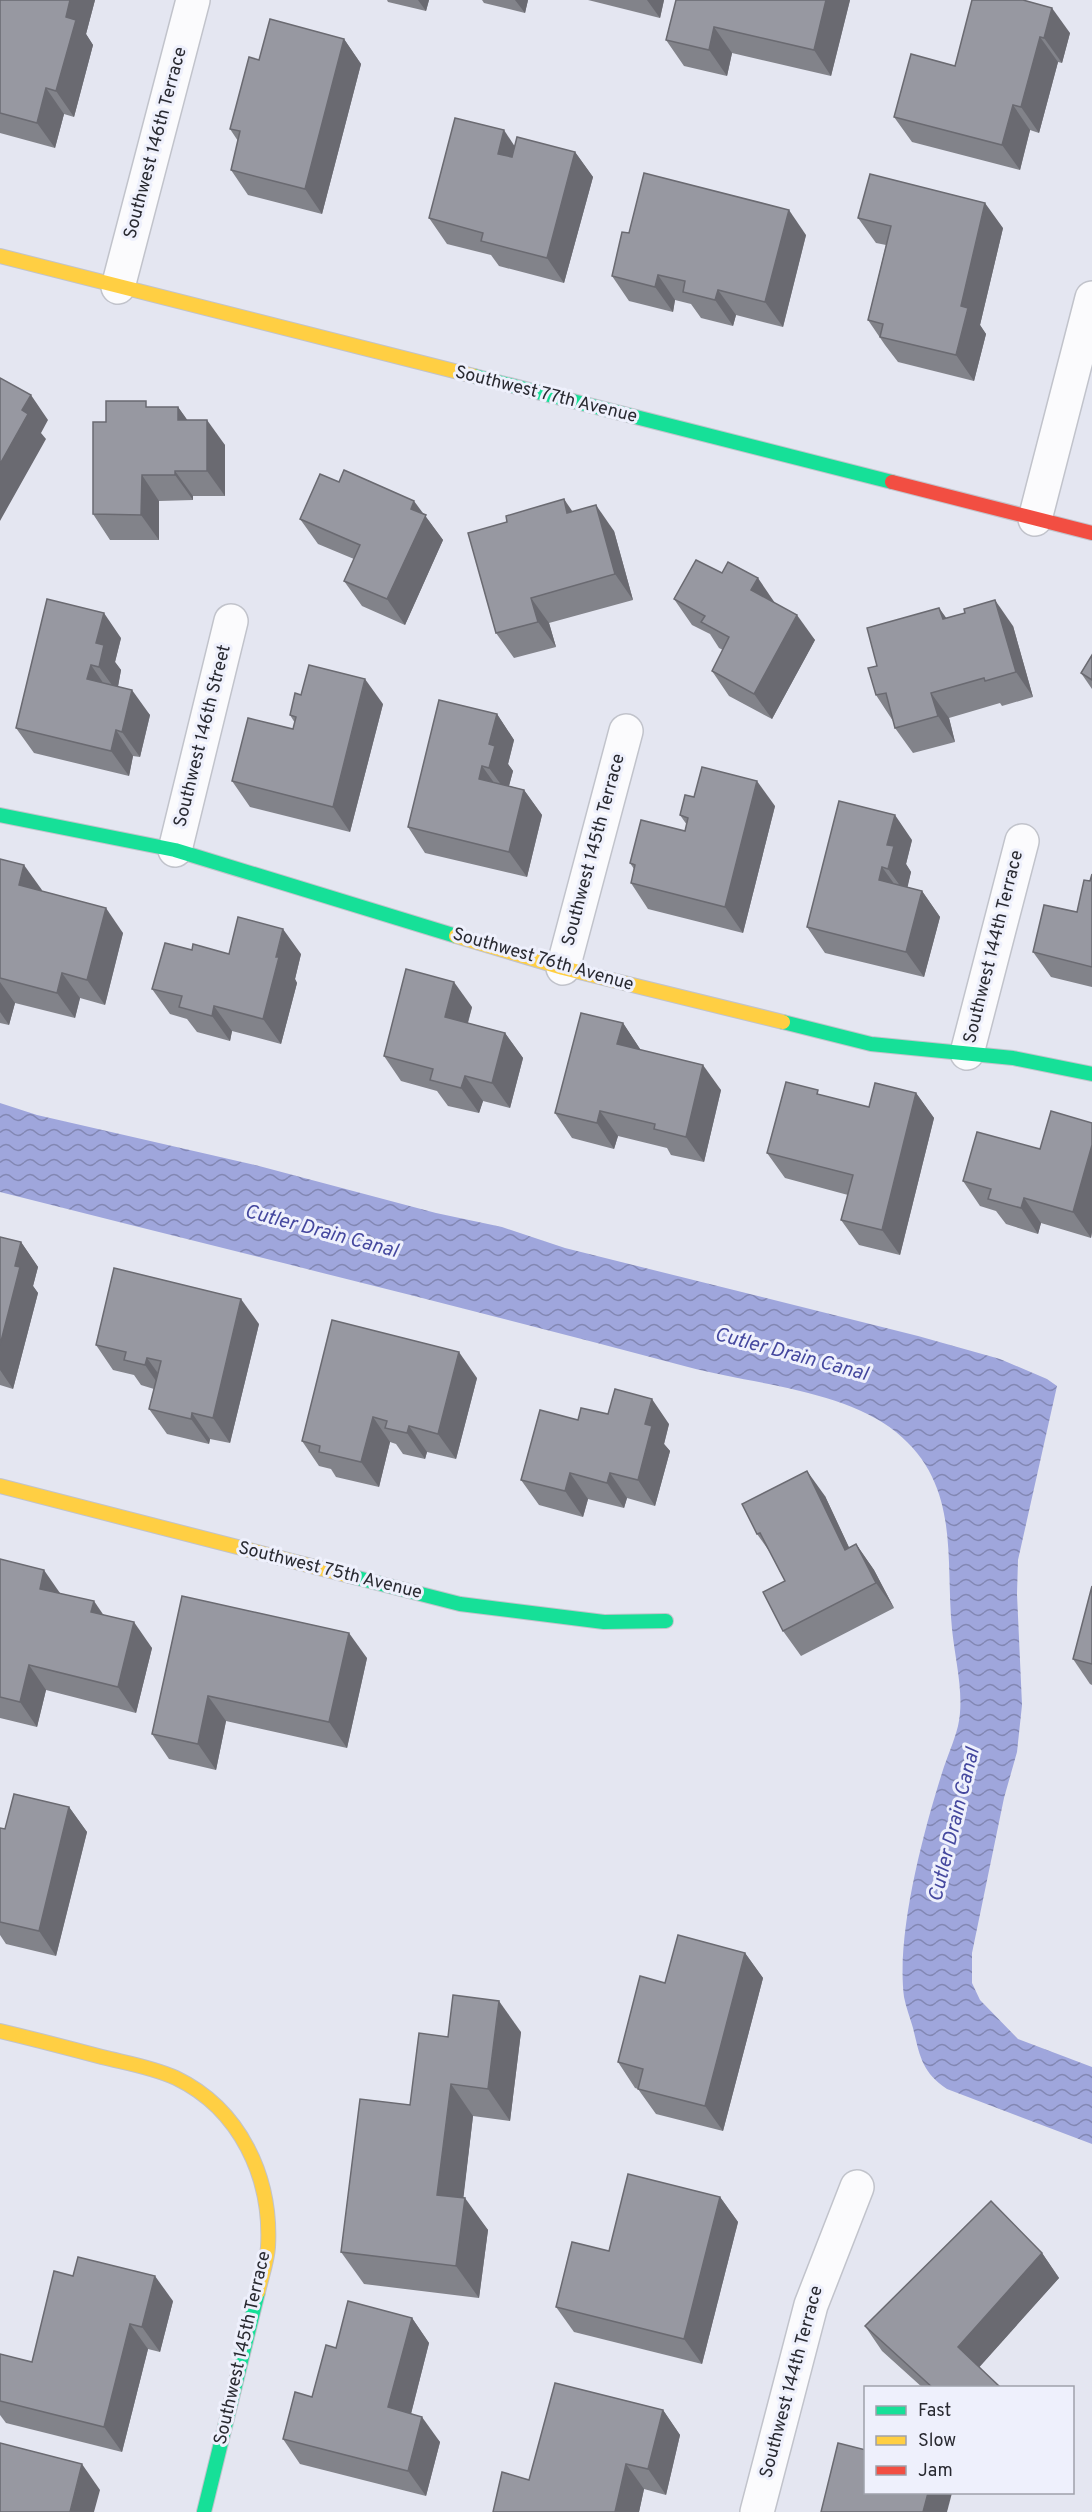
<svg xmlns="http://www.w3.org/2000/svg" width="1092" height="2512" viewBox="0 0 1092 2512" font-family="Overpass,sans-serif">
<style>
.water{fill:url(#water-waves)}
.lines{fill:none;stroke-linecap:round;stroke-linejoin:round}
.street-casing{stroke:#c1c3cb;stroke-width:36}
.fast-casing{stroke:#c1c3cb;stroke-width:16}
.slow-casing{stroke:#c1c3cb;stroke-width:16}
.jam-casing{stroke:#c1c3cb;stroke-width:16}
.street{stroke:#fbfbfd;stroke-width:33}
.fast{stroke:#16e098;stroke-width:14}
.slow{stroke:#ffcf43;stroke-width:14}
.jam{stroke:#f24e42;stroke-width:14}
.wall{fill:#82838a}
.shaded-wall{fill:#6a6a71}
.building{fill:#9798a1;stroke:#6a6a71;stroke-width:1.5}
.labels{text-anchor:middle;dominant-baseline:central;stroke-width:6;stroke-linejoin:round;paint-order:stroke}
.street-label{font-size:18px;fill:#292a31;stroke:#eef0fc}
.water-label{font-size:20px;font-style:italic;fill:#44479e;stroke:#eef0fc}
</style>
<defs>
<pattern id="water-waves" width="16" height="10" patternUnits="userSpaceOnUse" patternTransform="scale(1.5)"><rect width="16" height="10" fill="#9fa6dc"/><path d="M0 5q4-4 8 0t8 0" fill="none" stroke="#8287b3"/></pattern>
</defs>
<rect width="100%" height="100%" fill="#e4e6f1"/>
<path class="water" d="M0,1103L37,1115L259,1166L436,1213L502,1227L565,1248L918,1336L1000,1359L1047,1379L1057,1386L1018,1560L1017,1594L1022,1705L1017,1752L1004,1798L972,1953V1983L980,2000L1018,2039L1092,2067V2144L947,2089C922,2072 920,2057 913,2028C910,2018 906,2007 904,1997C896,1934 923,1833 942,1773C947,1757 954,1742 958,1726C965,1695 955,1660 952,1629C945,1557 961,1485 896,1432C845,1390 752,1384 688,1367C459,1306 229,1250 0,1192Z"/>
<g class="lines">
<defs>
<g id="street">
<path d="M118,287L193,0"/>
<path d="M1035,519L1092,298"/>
<path d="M175,850L231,621"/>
<path d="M563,968L626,731"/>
<path d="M967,1053L1022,841"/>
<path d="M757,2512L811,2305L857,2187"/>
</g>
<g id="fast">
<path d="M474,376L892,482"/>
<path d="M0,815L175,850L456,936"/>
<path d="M783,1022L871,1044L1013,1058L1092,1074"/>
<path d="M350,1576L460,1604L604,1622L666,1621"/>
<path d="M204,2512L258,2292"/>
</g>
<g id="slow">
<path d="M0,256L474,376"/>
<path d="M456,936L563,968L783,1022"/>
<path d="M0,1486L350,1576"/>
<path d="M0,2031C34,2039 68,2048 102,2057C126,2063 152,2067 176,2078C240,2109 272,2177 268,2247C267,2262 261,2278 258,2292"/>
</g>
<path id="jam" d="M892,482L1092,533"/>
</defs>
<use href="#street" class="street-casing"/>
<use href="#fast" class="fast-casing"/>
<use href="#slow" class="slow-casing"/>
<use href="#jam" class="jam-casing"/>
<use href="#street" class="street"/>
<use href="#fast" class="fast"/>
<use href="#slow" class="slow"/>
<use href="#jam" class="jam"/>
</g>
<g class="wall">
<path d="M0,0H95L86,34L93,45L74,117L64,114L55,148L0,133Z"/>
<path d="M387,0H429L426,11L388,2Z"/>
<path d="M482,0H528L525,13L484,3Z"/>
<path d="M588,0H664L660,18Z"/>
<path d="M676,0H850L831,76L732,53L727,76L684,66L666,40Z"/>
<path d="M972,0L1070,33L1062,63L1058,62L1039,133L1030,130L1020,170L912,142L894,117L955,66Z"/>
<path d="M344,39L361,64L322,214L248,195L231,170L238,141L230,129L259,60Z"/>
<path d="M514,146L575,152L593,177L564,283L499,266L491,255L447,244L429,218Z"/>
<path d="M858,218L1003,228L980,325L986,334L974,381L898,362L885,345L868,320L886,245L876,243Z"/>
<path d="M629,233L806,235L783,327L736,315L733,326L701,318L691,304L675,300L673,312L629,301L612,276Z"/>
<path d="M150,407H178L187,420L225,445V496H193V500L159,501V540H110L93,514L106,422Z"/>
<path d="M572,512L614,531L633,600L549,623L556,647L514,658L496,633Z"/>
<path d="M424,514L443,540L405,625L362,606L344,581L354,559L318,544L300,519Z"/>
<path d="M674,599L775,603L815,640L772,719L729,696L712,671L723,650L719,648L710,634L692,625Z"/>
<path d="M939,608L946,618L1013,626L1033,697L1002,706L1000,703L949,718L955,742L913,753L895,728L893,721L876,695L877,666Z"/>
<path d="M121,638L115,662L121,670L118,686L150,715L140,757L133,756L129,776L34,753L16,728Z"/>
<path d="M1092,655V689L1081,673Z"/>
<path d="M301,695L383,704L350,832L250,807L232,781L293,729L295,723L290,715Z"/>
<path d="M497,714L514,740L508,764L513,771L509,786L524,790L542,815L527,877L425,853L408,827Z"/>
<path d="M694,797L775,806L743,933L648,909L631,883L634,869L630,863L685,831L687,825L680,815Z"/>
<path d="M912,840L906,864L911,872L907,887L922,891L940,917L924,977L825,953L807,927Z"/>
<path d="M0,859L42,891L123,933L105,1005L80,998L75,1018L15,1003L9,1025L0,1023Z"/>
<path d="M1092,874V987L1051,977L1033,952L1077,912L1090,881Z"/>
<path d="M192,950L229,954H301L295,979L297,983L281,1044L232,1031L230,1041L197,1032L187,1019L170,1014L152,989Z"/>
<path d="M472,1007L468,1023L505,1033L523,1058L510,1108L483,1101L479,1113L448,1106L437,1091L401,1081L384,1056Z"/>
<path d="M623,1023L640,1049V1050L721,1090L704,1162L671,1155L667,1148L618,1136L614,1149L572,1138L555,1113Z"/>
<path d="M916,1093L934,1118L900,1255L859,1245L841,1220L848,1195L785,1178L767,1153L821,1095L869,1107Z"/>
<path d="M1092,1123V1232L1091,1238L1041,1223L1038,1234L1006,1224L996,1211L980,1206L963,1181L1040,1149Z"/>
<path d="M0,1237L21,1242L38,1267L33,1286L38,1293L13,1389L0,1385Z"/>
<path d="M259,1324L230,1443L210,1439L209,1444L167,1434L149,1409L154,1389L141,1385L134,1375L113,1370L96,1345Z"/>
<path d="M477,1378L456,1459L427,1452L425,1459L403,1454L396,1444L390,1442L379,1487L336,1477L331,1469L319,1466L302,1441Z"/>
<path d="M608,1414L669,1424L664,1444L670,1451L655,1506L627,1498L624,1508L588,1499L583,1517L539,1505L521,1480L578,1420Z"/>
<path d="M825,1496L849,1548L856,1544L874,1570L894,1608L801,1656L783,1631L785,1581L772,1555L757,1534Z"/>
<path d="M0,1559L60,1593L104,1615L152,1648L136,1713L46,1690L37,1727L0,1718Z"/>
<path d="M1092,1586V1685L1090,1684L1073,1659Z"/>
<path d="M182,1596L367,1658L347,1748L226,1721L216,1770L169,1759L152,1734Z"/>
<path d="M69,1807L87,1832L56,1956L6,1944L0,1935V1828L5,1829Z"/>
<path d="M745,1953L763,1978L723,2131L656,2114L638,2089L635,2088L618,2062L665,1983Z"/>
<path d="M521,2032L510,2121L473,2116L463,2198L488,2230L479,2298L364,2284L341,2252L448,2037Z"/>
<path d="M720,2197L738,2222L702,2364L574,2332L556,2307L609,2251Z"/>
<path d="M1042,2253L1059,2278L979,2367L1000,2388H923L882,2351L865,2326Z"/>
<path d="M173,2301L160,2352L148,2349L122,2452L6,2423L0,2415V2354L32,2362Z"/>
<path d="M412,2318L429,2343L411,2414L440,2442L426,2496L300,2464L283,2439L312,2397L336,2348Z"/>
<path d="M663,2410L680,2435L666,2495L644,2489L639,2512H493L529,2480Z"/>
</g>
<g class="shaded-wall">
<path d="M70,0H95L86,34L93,45L74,117L56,91L66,17Z"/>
<path d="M418,0H429L426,11Z"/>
<path d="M515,0H528L525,13Z"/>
<path d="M647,0H664L660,18Z"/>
<path d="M826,0H850L831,76L814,50Z"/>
<path d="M1052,8L1070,33L1062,63L1044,38Z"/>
<path d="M714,27L732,53L727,76L709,50Z"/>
<path d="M1040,37L1058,62L1039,133L1021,107Z"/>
<path d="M344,39L361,64L322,214L305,189Z"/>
<path d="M46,88L64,114L55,148L37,123Z"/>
<path d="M1013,105L1030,130L1020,170L1002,145Z"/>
<path d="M504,130L521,156L515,179L498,154Z"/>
<path d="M575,152L593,177L564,283L547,258Z"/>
<path d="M985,203L1003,228L980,325L986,334L974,381L956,355L961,306Z"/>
<path d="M789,210L806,235L783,327L765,302Z"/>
<path d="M658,275L675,300L673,312L655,287Z"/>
<path d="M718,290L736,315L733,326L715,300Z"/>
<path d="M31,395L48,420L41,433L46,439L0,521V464L22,410Z"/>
<path d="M178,407L196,432L178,420Z"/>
<path d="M207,420L225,445V496L207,471Z"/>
<path d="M175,471L193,496V500L175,475Z"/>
<path d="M142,475L159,501V540L141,515Z"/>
<path d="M564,499L581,524L567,513Z"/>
<path d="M414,501L443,540L405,625L387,599L411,509Z"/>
<path d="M596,505L614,531L633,600L615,574Z"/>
<path d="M758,578L775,603L751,590Z"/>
<path d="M531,598L549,623L556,647L538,622Z"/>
<path d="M995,600L1013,626L1033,697L1016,672Z"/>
<path d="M939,608L957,633L943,619Z"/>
<path d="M104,613L121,638L115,662L121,670L117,692L99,667L96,643Z"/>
<path d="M797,615L815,640L772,719L754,694Z"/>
<path d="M91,665L108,690L87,679Z"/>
<path d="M365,679L383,704L350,832L333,807Z"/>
<path d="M132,690L150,715L140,757L122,732Z"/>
<path d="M931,693L949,718L955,742L938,716Z"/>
<path d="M497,714L514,740L508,764L513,771L507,793L489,768V744Z"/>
<path d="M116,730L133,756L129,776L111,751Z"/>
<path d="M482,766L500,791L479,779Z"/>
<path d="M757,781L775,806L743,933L725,907Z"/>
<path d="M524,790L542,815L527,877L509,852Z"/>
<path d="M895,815L912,840L906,864L911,872L906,894L888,869L887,845Z"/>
<path d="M24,865L42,890L37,910L19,885Z"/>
<path d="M882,867L900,892L879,880Z"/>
<path d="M922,891L940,917L924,977L906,952Z"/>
<path d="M106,908L123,933L105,1005L87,980Z"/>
<path d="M283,929L301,954L295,979L297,983L281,1044L263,1019L276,957Z"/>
<path d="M62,973L80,998L75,1018L57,993Z"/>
<path d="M0,982L15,1003L9,1025L0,1012Z"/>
<path d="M454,982L472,1007L462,1043L445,1017Z"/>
<path d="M214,1006L232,1031L230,1041L212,1016Z"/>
<path d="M623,1023L640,1049L635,1070L617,1044Z"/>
<path d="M505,1033L523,1058L510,1108L492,1083Z"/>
<path d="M703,1065L721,1090L704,1162L686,1137Z"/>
<path d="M465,1076L483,1101L479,1113L461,1088Z"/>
<path d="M916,1093L934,1118L900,1255L882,1230Z"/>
<path d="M600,1111L618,1136L614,1149L597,1123Z"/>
<path d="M1092,1145V1232L1091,1238L1073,1212Z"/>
<path d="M1024,1198L1041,1223L1038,1234L1021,1208Z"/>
<path d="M21,1242L38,1267L33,1286L38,1293L13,1389L0,1370V1345L15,1266Z"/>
<path d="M241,1299L259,1324L230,1443L213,1418Z"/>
<path d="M459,1352L477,1378L456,1459L438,1434Z"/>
<path d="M147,1358L165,1383L163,1391L145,1365Z"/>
<path d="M652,1399L669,1424L664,1444L670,1451L655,1506L638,1480L645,1424Z"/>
<path d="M192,1413L210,1439L209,1444L191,1419Z"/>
<path d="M373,1417L390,1442L379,1487L361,1462Z"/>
<path d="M409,1426L427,1452L425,1459L407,1433Z"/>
<path d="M807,1471L825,1496L862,1575L845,1550Z"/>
<path d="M570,1473L588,1499L583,1517L565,1491Z"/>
<path d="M610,1473L627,1498L624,1508L607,1483Z"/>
<path d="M856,1544L874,1570L894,1608L876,1583Z"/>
<path d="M44,1570L62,1596L40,1589Z"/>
<path d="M94,1601L111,1626L91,1612Z"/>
<path d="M134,1622L152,1648L136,1713L118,1687Z"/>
<path d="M349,1633L367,1658L347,1748L329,1722Z"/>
<path d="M29,1665L46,1690L37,1727L20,1702Z"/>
<path d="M208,1696L226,1721L216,1770L198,1744Z"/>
<path d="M69,1807L87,1832L56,1956L39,1931Z"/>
<path d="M745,1953L763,1978L723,2131L705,2106Z"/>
<path d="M499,2001L521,2032L510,2121L488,2089Z"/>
<path d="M451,2084L473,2116L460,2227L437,2195Z"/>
<path d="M720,2197L738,2222L702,2364L684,2339Z"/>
<path d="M465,2198L488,2230L479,2298L456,2266Z"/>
<path d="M1042,2253L1059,2278L975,2372L958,2347Z"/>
<path d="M155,2276L173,2301L160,2352L142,2327Z"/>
<path d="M412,2318L429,2343L406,2433L388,2407Z"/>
<path d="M130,2324L148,2349L122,2452L104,2427Z"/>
<path d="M663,2410L680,2435L666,2495L648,2469Z"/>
<path d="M422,2417L440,2442L426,2496L408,2471Z"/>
<path d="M82,2464L100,2490L94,2512H70Z"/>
<path d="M626,2464L644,2489L639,2512H615Z"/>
<path d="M928,2493H952L947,2512H923Z"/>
</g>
<g class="building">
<path d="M0,0H70L66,17L76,20L56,91L46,88L37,123L0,113Z"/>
<path d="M676,0H826L814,50L714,27L709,50L666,40Z"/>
<path d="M972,0H1023L1052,8L1044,38L1040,37L1021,107L1013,105L1002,145L894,117L911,54L955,66Z"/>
<path d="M270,19L344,39L305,189L231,170L240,131L230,129L249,57L259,60Z"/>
<path d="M455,118L504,130L498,154L512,157L517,137L575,152L547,258L481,241L483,233L429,218Z"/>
<path d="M644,173L789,210L765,302L718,290L715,300L683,292L685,281L658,275L655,287L612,276L622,232L629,233Z"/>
<path d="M870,174L985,203L961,306L968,308L956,355L880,337L883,324L868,320L891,226L858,218Z"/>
<path d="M0,378L31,395L22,410L28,414L0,464Z"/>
<path d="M106,401H146V407H178V420H207V471H175V475H142L141,515L93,514V422H106Z"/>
<path d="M344,470L414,501L411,509L426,515L387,599L344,581L360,545L300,519L320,474L339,482Z"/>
<path d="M564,499L567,513L596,505L615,574L531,598L538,622L496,633L468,533L507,522L506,516Z"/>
<path d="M696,560L722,573L728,562L758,578L751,590L797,615L754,694L712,671L729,637L701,622L705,616L674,599Z"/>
<path d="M47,599L104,613L96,643L104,645L99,667L91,665L87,679L132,690L122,732L116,730L111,751L16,728Z"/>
<path d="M995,600L1016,672L985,681L984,678L931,693L938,716L895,728L886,693L876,695L868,668L877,666L867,628L939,608L943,619L965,613L964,609Z"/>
<path d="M1092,655V680L1081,673Z"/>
<path d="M309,665L365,679L333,807L232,781L248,718L293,729L296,717L290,715L295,693L301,695Z"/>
<path d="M439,700L497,714L489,744L495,746L489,768L482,766L479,779L524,790L509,852L408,827Z"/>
<path d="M702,767L757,781L725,907L631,883L635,865L630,863L641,820L685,831L688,818L680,815L685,795L694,797Z"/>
<path d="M839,801L895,815L887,845L894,846L888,869L882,867L879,880L922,891L906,952L807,927Z"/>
<path d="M0,859L24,865L19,885L106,908L87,980L62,973L57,993L0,978Z"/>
<path d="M1092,874V967L1033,952L1044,905L1077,912L1084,880L1090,881Z"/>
<path d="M238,917L283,929L276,957H279L263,1019L214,1006L212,1016L179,1007L182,996L152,989L165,943L192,950L193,944L229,954Z"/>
<path d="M406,969L454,982L445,1017L505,1033L492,1083L465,1076L461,1088L430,1080L433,1069L384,1056Z"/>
<path d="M581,1013L623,1023L617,1044L703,1065L686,1137L654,1129L655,1124L600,1111L597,1123L555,1113Z"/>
<path d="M786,1082L818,1090L817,1094L869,1107L875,1083L916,1093L882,1230L841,1220L853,1175L767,1153Z"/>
<path d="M1051,1111L1092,1123V1145L1073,1212L1024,1198L1021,1208L988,1199L991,1189L963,1181L977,1132L1040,1149Z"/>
<path d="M0,1237L21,1242L15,1266L20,1267L0,1345Z"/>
<path d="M114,1268L241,1299L213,1418L192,1413L191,1419L149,1409L161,1361L147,1358L145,1365L124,1360L126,1352L96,1345Z"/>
<path d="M332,1320L459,1352L438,1434L409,1426L407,1433L385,1428L387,1421L373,1417L361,1462L319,1452L320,1446L302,1441Z"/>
<path d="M615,1389L652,1399L645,1424L652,1426L638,1480L610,1473L607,1483L570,1473L565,1491L521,1480L540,1410L578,1420L581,1408L608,1414Z"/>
<path d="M807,1471L845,1550L856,1544L876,1583L783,1631L763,1592L785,1581L760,1533L757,1534L742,1504Z"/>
<path d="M0,1559L44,1570L40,1589L94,1601L91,1612L134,1622L118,1687L29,1665L20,1702L0,1697Z"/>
<path d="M1092,1586V1664L1073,1659Z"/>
<path d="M182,1596L349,1633L329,1722L208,1696L198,1744L152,1734Z"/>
<path d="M14,1794L69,1807L39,1931L0,1922V1828L5,1829Z"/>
<path d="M678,1935L745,1953L705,2106L638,2089L643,2069L618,2062L640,1976L665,1983Z"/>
<path d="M453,1995L499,2001L488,2089L451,2084L437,2195L465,2198L456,2266L341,2252L360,2099L410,2105L419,2033L448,2037Z"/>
<path d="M628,2174L720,2197L684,2339L556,2307L572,2242L609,2251Z"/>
<path d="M991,2201L1042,2253L958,2347L999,2386L997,2388H933L865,2326Z"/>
<path d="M78,2257L155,2276L142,2327L130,2324L104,2427L0,2401V2354L32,2362L54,2271L73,2276Z"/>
<path d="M348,2301L412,2318L388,2407L422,2417L408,2471L283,2439L295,2392L312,2397L326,2345L336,2348Z"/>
<path d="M555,2383L663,2410L648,2469L626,2464L615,2512H493L502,2472L529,2480Z"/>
<path d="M0,2443L82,2464L70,2512H0Z"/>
<path d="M838,2443L866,2450V2493H928L923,2512H821Z"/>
</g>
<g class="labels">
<g class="street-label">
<text transform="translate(156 143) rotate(-75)">Southwest 146th Terrace</text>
<text transform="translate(546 395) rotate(14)">Southwest 77th Avenue</text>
<text transform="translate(203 736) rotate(-76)">Southwest 146th Street</text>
<text transform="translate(594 850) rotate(-75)">Southwest 145th Terrace</text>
<text transform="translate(994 947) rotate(-76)">Southwest 144th Terrace</text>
<text transform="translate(543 960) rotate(16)">Southwest 76th Avenue</text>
<text transform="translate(330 1571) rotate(14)">Southwest 75th Avenue</text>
<text transform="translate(243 2348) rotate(-77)">Southwest 145th Terrace</text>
<text transform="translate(792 2382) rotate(-75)">Southwest 144th Terrace</text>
</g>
<g class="water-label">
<text transform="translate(321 1232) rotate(15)">Cutler Drain Canal</text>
<text transform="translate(791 1355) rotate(15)">Cutler Drain Canal</text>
<text transform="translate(955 1825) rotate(-76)">Cutler Drain Canal</text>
</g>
</g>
<rect x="864" y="2386" width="210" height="108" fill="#eef0fc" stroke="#9fa1ab" stroke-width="1.5"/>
<rect x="876" y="2406" width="30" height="9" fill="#16e098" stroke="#9fa1ab" stroke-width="1.5"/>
<text x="918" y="2416" font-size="18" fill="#292a31">Fast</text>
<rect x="876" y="2436" width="30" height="9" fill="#ffcf43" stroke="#9fa1ab" stroke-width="1.5"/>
<text x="918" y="2446" font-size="18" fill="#292a31">Slow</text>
<rect x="876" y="2466" width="30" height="9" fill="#f24e42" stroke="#9fa1ab" stroke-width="1.5"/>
<text x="918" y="2476" font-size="18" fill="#292a31">Jam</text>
</svg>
